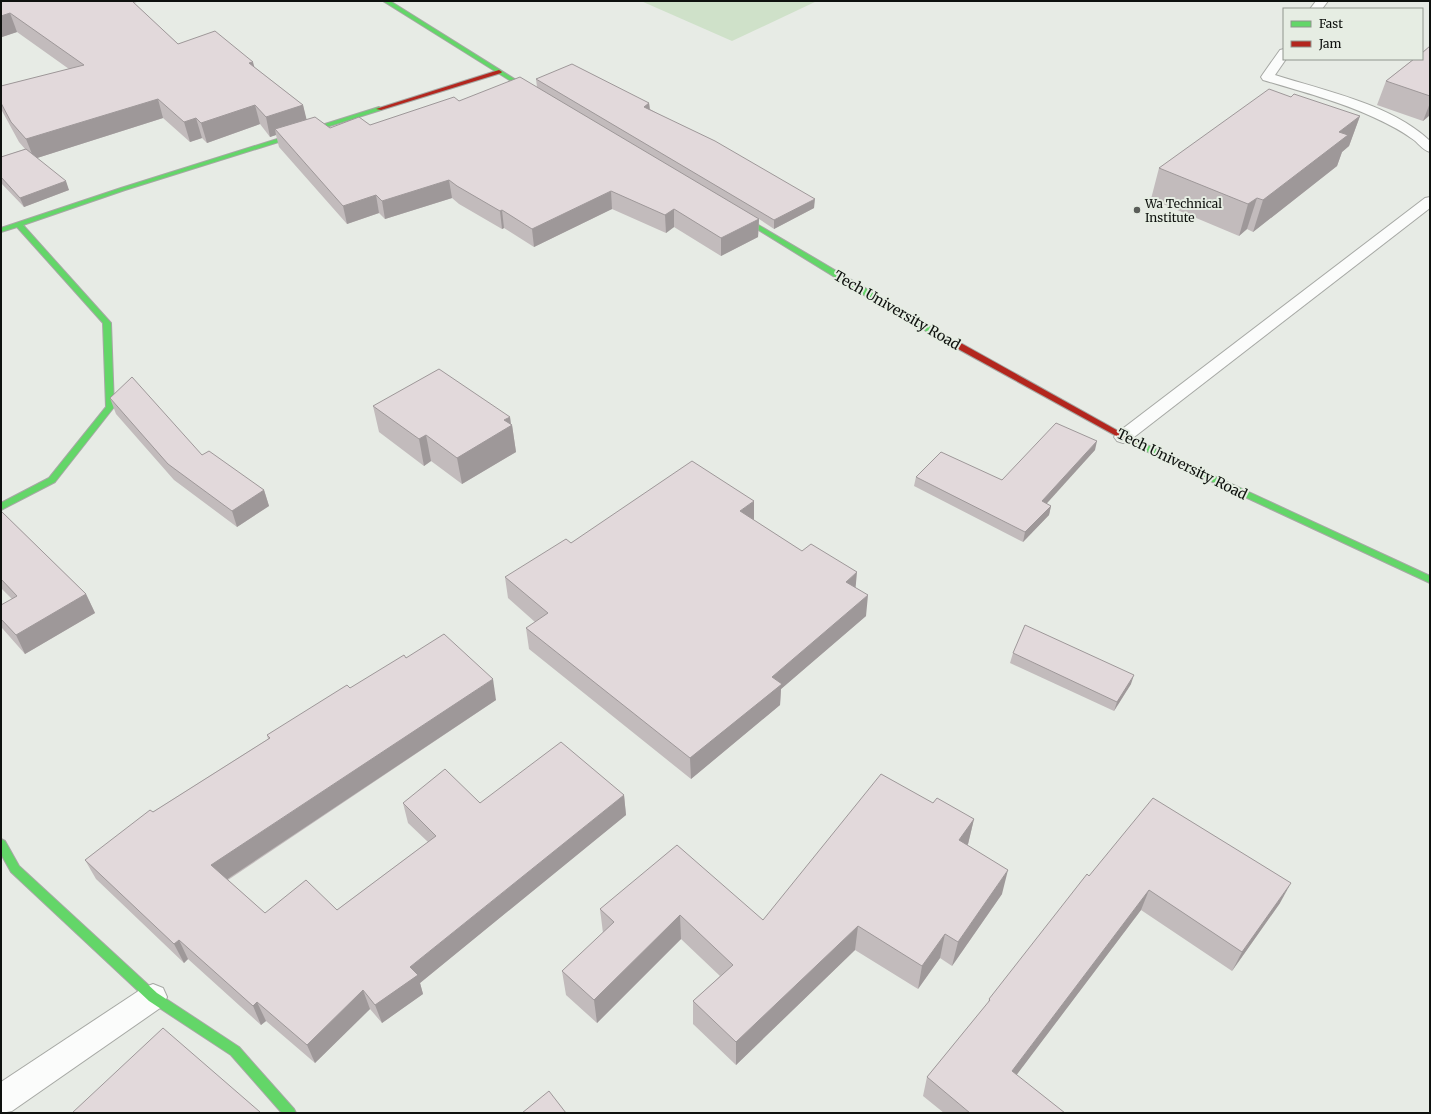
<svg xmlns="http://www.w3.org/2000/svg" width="1431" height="1114" viewBox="0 0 1431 1114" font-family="Merriweather,serif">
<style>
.green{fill:#cfe1c9}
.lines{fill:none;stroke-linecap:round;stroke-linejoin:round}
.lane-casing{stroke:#a6a8a4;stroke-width:2}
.street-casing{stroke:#a6a8a4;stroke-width:2}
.fast-casing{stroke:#a6a8a4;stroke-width:2}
.jam-casing{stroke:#a6a8a4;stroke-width:2}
.lane{fill:#fbfcfb;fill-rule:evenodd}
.street{fill:#fbfcfb;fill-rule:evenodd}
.fast{fill:#63d668;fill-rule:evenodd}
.jam{fill:#b3261e;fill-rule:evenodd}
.wall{fill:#c2bbbc}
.shaded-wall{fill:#9e9899}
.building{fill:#e2d9db;stroke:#9e9899}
.poi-dot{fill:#5a5d59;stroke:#e6ede3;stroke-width:1.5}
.labels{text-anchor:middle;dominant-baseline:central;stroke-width:4;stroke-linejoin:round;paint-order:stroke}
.far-poi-label{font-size:12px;fill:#0e110e;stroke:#e6ede3;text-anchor:start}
.street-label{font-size:14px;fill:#0e110e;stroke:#e6ede3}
</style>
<rect width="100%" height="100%" fill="#e7ebe5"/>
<path class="green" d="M641,1H817L732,41Z"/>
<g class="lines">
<defs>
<g id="lane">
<path d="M1316,1H1328L1322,9H1310Z"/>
<path d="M1284,49V59H1286L1275,75C1325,91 1391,104 1430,141V152C1422,150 1418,142 1411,138C1399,129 1386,123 1373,117C1338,101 1300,91 1263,80L1261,77L1263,74L1280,50Z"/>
<path d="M1430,197V208L1129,441L1123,443L1117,441L1114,437L1117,433L1425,198Z"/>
</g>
<path id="street" d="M153,984L163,988L167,997L163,1006L12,1111L1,1113V1082L143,988Z"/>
<g id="fast">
<path d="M383,1H390L540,95L535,96Z"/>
<path d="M379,107L382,109L381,110L125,190L23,225L111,323L114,407L55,482L1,510V503L49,478L106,407L103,323L17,227L1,232V228L121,188Z"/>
<path d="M733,210L958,343L954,345H951L885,308L731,213V211Z"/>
<path d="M1134,439L1430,576V583L1131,444L1130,442L1131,440Z"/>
<path d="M1,839L5,841L19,866L157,993L239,1047L294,1109L296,1113H282L231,1055L149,1001L11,872L1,854Z"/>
</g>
<g id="jam">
<path d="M499,70L502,72L501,73L381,110L376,109Z"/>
<path d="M951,341H957L1138,442L1134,445L1131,444L951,345Z"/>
</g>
</defs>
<use href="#lane" class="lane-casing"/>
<use href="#street" class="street-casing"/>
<use href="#fast" class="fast-casing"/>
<use href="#jam" class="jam-casing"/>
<use href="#lane" class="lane"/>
<use href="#street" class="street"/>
<use href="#fast" class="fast"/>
<use href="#jam" class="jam"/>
</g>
<g class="wall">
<path d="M1,1H140L134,3L178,44L254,67L303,105L306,120L330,128L370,125L459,101L537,87L536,79L649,103L650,109L814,208L774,229L759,219L758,237L721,256L674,227L666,233L612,209L534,247L504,228L502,229L459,204L452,198L385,219L379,213L347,224L279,147L276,135L270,137L260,124L207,143L202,138L190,142L163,118L37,158L69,190L24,207L1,183V157L25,149L19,142L1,109V86L69,69L17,32L2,37L1,36Z"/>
<path d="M1430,46V115L1423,121L1377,105L1386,81Z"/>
<path d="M1291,97L1360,116L1349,146L1342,152L1337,166L1253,232L1247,229L1239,236L1151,199L1159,168Z"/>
<path d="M110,398L202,455L264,490L269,506L237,527L174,480L116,414Z"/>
<path d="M373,406L510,417L511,424L512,425L516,452L462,484L431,461L424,466L379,432Z"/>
<path d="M1095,450L1046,503L1051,506L1049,515L1023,542L914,486L916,477L1002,480Z"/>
<path d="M1,511L86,594L95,613L25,654L2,628L1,625V605L12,599L1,588Z"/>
<path d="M754,520L855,587L866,616L781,689L780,705L691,779L529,649L526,628L535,622L508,598L505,577L571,543Z"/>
<path d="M1013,653L1131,684L1114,711L1010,663Z"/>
<path d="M406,658L496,700L228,880L265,913L337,910L428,842L408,823L403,803H480L624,795L626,815L420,983L423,994L382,1023L370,1009L315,1063L266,1021L261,1025L188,959L184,963L96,879L85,860L153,812L268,739L267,735Z"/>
<path d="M933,803L974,819L968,844L967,845L1002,894L952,966L940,958L918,989L855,950L736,1065L693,1024V1001L720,976L681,939L597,1023L566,995L562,971L603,933L600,909L763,920Z"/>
<path d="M1089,876L1280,903L1232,971L1141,910L1016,1075L1065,1113H944L923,1096L927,1077L988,1003L989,999Z"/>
</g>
<g class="shaded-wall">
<path d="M10,13L17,32L2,37L1,35V16Z"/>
<path d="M253,62L258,81L249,63Z"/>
<path d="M158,99L163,118L34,159L26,139Z"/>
<path d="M649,103L650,112L644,107Z"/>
<path d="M1430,103V115L1423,121Z"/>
<path d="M255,105L260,124L207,143L201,123Z"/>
<path d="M303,105L308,125L275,129L276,135L270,137L266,117Z"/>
<path d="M1360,116L1349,146L1342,152L1337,166L1253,232L1263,200L1339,132Z"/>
<path d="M196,118L202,138L190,142L184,122Z"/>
<path d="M449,180L452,198L385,219L382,201Z"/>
<path d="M66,181L69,190L24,207L20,198Z"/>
<path d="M611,191L612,209L534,247L532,229Z"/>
<path d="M376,195L379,213L347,224L343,206Z"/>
<path d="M1257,198L1247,229L1239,236L1248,204Z"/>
<path d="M815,199L814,208L774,229V220Z"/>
<path d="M674,209V227L666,233L665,215Z"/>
<path d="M502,210L504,228L502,229L500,211Z"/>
<path d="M759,219L758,237L721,256V238Z"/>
<path d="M510,417L511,426L512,425L516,452L462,484L457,458L504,420Z"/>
<path d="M426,435L431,461L424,466L419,439Z"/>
<path d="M1097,441L1095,450L1040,511L1042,501Z"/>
<path d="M264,490L269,506L237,527L232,511Z"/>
<path d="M754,501V522L740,511Z"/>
<path d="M1051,506L1049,515L1023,542L1025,532Z"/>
<path d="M857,572L855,594L846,582Z"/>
<path d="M86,594L95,613L25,654L16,635Z"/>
<path d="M868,595L866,616L781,689L780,705L691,779L690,758L772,677Z"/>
<path d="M1134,675L1131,684L1114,711L1117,702Z"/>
<path d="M493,679L496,700L220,884L211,865Z"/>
<path d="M624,795L626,815L420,983L423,994L382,1023L375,1005L410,967Z"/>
<path d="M974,819L968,844L954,865L959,840Z"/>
<path d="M1008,870L1002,894L952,966L958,942Z"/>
<path d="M1291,883L1280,903L1232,971L1242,952Z"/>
<path d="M1149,890L1141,910L1006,1089L1012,1071Z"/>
<path d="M680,915L681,939L597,1023L594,1000Z"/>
<path d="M858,926L855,950L736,1065V1042Z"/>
<path d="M945,934L940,958L918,989L922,966Z"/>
<path d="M179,940L188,959L184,963L174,944Z"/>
<path d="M363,990L370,1009L315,1063L307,1045Z"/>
<path d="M257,1002L266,1021L261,1025L253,1006Z"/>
</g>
<g class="building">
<path d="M1,1H132L178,44L215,31L253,62L249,63L303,105L266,117L255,105L201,123L196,118L184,122L158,99L26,139L11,122L1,103V86L84,65L10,13L1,16Z"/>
<path d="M1430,46V96L1386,81L1414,59H1422V53Z"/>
<path d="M572,64L649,103L644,107L715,141L815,199L774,220L536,79Z"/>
<path d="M520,77L759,219L721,238L674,209L665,215L611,191L532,229L502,210L500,211L457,186L449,180L382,201L376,195L343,206L275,129L315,117L330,128L359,117L370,125L454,97L459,101Z"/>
<path d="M1269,89L1291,97L1294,94L1360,116L1339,132L1348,135L1263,200L1257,198L1248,204L1159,168Z"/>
<path d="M26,149L66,181L20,198L1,177V157Z"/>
<path d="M439,369L510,417L504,420L512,425L457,458L426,435L419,439L373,406Z"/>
<path d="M132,377L202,455L209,451L264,490L232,511L168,464L110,398Z"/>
<path d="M1056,423L1097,441L1042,501L1051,506L1025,532L916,477L941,452L1002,480Z"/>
<path d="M692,461L754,501L740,511L802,551L811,544L857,572L846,582L868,595L772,677L782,684L690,758L526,628L548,613L505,577L566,539L571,543Z"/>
<path d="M1,511L86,594L16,635L1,619V605L17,596L1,579Z"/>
<path d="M1025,625L1134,675L1117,702L1013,653Z"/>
<path d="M444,634L493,679L211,865L265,913L306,880L337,910L436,836L403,803L445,769L480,803L561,742L624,795L410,967L418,975L375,1005L363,990L307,1045L257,1002L253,1006L179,940L174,944L85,860L150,810L153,812L270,738L267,735L347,685L350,688L404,655L406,658Z"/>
<path d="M881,774L933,803L937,798L974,819L959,840L1008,870L958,942L945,934L922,966L858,926L736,1042L693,1001L733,965L680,915L594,1000L562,971L614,922L600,909L677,845L763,920Z"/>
<path d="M1153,798L1291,883L1242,952L1149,890L1012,1071L1065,1113H970L927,1077L990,1000L989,999L1087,874L1089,876Z"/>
<path d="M163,1028L260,1112L259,1113H72Z"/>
<path d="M549,1091L566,1113H522Z"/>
</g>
<circle class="poi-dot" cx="1137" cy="210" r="4"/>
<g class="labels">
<g class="far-poi-label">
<text x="1145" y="203">Wa Technical<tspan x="1145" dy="14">Institute</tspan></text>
</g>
<g class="street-label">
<text transform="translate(897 310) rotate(30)">Tech University Road</text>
<text transform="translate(1182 464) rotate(26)">Tech University Road</text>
</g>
</g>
<rect width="1431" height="1114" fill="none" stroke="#0e110e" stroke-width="4"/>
<rect x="1283" y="8" width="140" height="52" fill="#e6ede3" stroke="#90958e"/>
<rect x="1291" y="21" width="20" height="6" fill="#63d668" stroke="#90958e"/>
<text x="1319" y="28" font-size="12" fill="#0e110e">Fast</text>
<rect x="1291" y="41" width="20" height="6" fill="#b3261e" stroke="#90958e"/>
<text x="1319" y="48" font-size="12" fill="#0e110e">Jam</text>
</svg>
